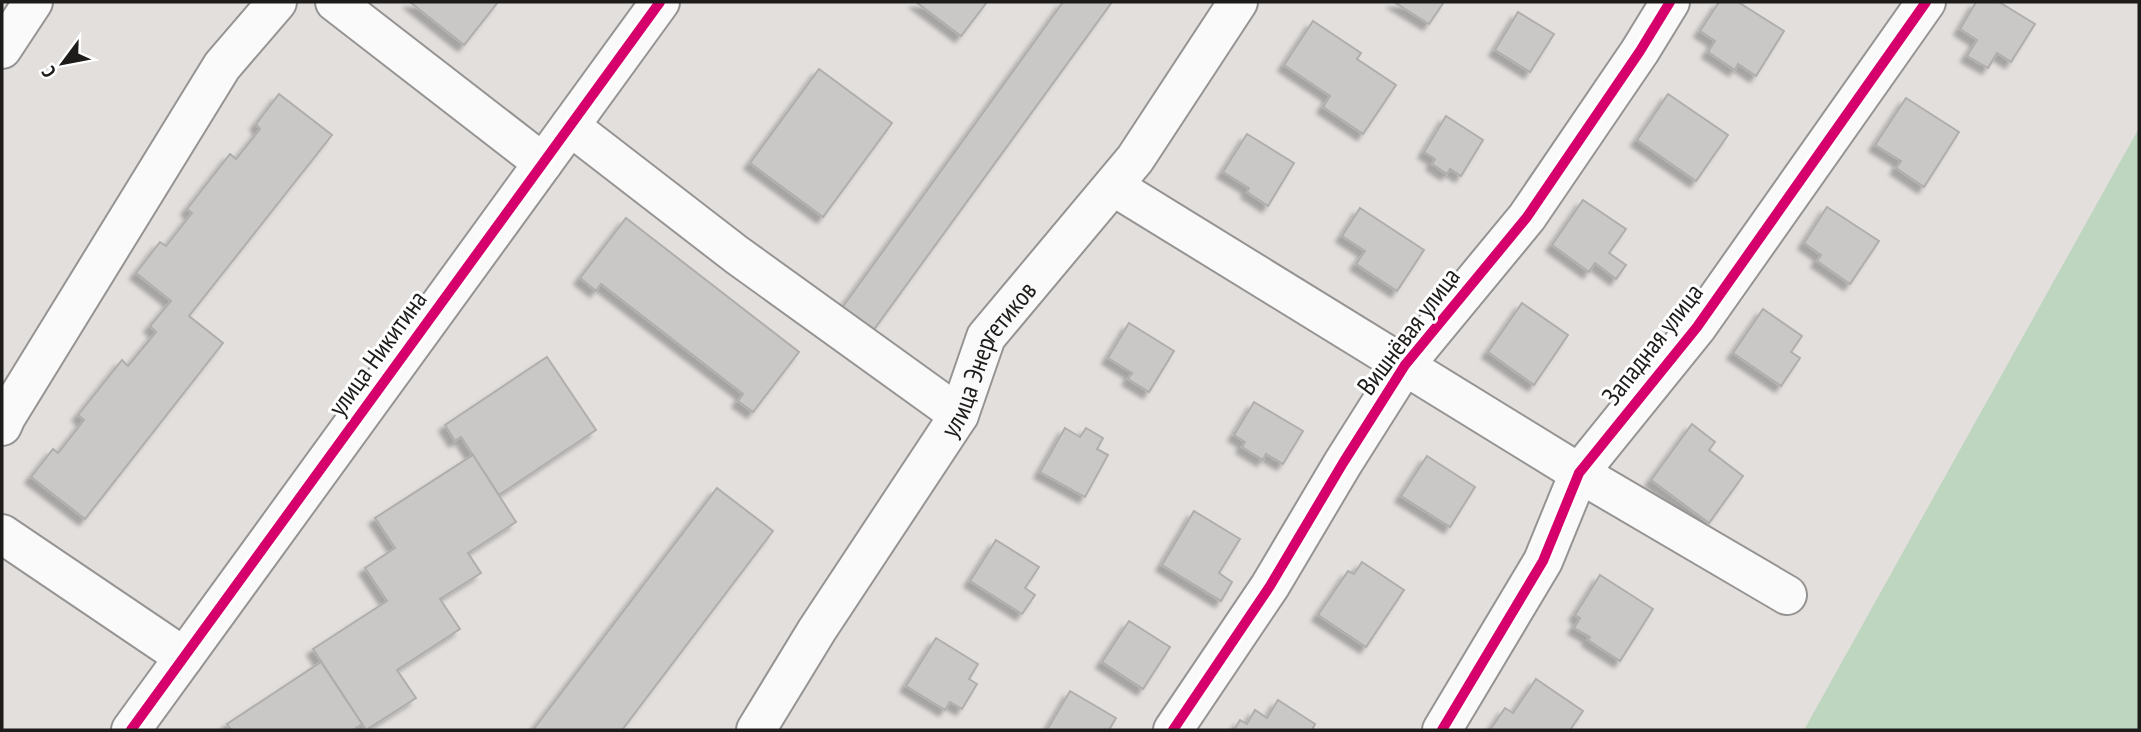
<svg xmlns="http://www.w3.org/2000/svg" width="2141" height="732" viewBox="0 0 2141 732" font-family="'PT Sans Narrow',sans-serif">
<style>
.green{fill:#bed5bf}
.building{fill:#cac8c6;stroke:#b0aead;stroke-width:2;filter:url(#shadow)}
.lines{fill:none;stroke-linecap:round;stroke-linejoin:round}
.minor-casing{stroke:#969493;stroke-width:42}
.minor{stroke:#fbfafa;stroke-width:38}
.cycleway-casing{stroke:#fff;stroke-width:15}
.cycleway{stroke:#d6006c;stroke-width:10}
.labels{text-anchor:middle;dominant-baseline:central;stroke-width:6;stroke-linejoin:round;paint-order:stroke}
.street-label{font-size:26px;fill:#1d1c1a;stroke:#fff}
</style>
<defs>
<filter id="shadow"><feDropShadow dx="-6" dy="6" stdDeviation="2" flood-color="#0004"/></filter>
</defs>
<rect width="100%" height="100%" fill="#e2dfdd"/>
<path class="green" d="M2139,128V730H1804Z"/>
<g class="building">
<path d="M410,2H498L464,45Z"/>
<path d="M916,2H987L961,36Z"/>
<path d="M1063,2H1112L870,335L839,312Z"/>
<path d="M1394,2H1444L1429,24Z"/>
<path d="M1719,2H1738L1784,31L1756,76L1738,64L1735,70L1708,52L1715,41L1700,31Z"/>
<path d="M1976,2H1999L2035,24L2011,62L1997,53L1988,68L1967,56L1977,40L1960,29Z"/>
<path d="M1518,12L1554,34L1530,72L1495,50Z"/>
<path d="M1313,21L1361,53L1357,59L1396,85L1363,134L1323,107L1330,96L1284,65Z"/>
<path d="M819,69L892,123L823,217L750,163Z"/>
<path d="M279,94L332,135L189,316L223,343L85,519L31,477L53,449L58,453L84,420L78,415L122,360L128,366L156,332L150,326L171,301L136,273L160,242L166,246L192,213L187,209L230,154L236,159L260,129L256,124Z"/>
<path d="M1668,94L1728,135L1696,181L1637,140Z"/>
<path d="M1906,98L1959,132L1924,187L1896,168L1901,161L1875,145Z"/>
<path d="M1446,116L1483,140L1461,176L1450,169L1447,174L1432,164L1435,159L1424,152Z"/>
<path d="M1247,134L1294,163L1268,206L1247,192L1249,188L1223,172Z"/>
<path d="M1583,200L1626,229L1609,253L1626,265L1616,279L1595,263L1589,272L1552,245Z"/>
<path d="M1827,207L1879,241L1850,284L1817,261L1821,255L1804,243Z"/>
<path d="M1360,208L1424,250L1397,291L1356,264L1365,251L1342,236Z"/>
<path d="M626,218L799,352L753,412L738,401L743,394L601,284L596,291L580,278Z"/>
<path d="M1522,303L1568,335L1534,385L1488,352Z"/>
<path d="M1763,309L1802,336L1791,352L1800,358L1781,386L1733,353Z"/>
<path d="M1129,323L1174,351L1149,392L1128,379L1132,373L1108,358Z"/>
<path d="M547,357L596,430L499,495L461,437L455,441L445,425Z"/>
<path d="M1254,402L1303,431L1283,464L1266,454L1263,460L1242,447L1245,442L1234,435Z"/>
<path d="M1692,424L1715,442L1709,450L1743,476L1709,523L1651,480Z"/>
<path d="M1065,428L1080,437L1086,428L1103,438L1097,449L1108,455L1085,497L1040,472Z"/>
<path d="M473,455L516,522L468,553L481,573L440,599L460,629L397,670L416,698L366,730L313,649L387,601L365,568L395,548L375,518Z"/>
<path d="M1427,456L1475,487L1450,527L1401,496Z"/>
<path d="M717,488L773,531L622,730H533Z"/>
<path d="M1194,511L1240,539L1219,573L1232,582L1221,601L1162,565Z"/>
<path d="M996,540L1039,567L1025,588L1035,595L1022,614L970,581Z"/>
<path d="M1362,562L1404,590L1366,647L1318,615L1348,571L1354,574Z"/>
<path d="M1600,575L1653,609L1620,661L1588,640L1590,637L1574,628L1580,618L1575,615Z"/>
<path d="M1129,621L1170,647L1143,689L1102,662Z"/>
<path d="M936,638L978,664L969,679L977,684L962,709L950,702L945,710L906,686Z"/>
<path d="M321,662L362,724L353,730H231L227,724Z"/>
<path d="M1536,679L1583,711L1570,730H1490L1505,708L1513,713Z"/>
<path d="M1070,691L1116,718L1109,730H1047Z"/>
<path d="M1278,700L1315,724L1312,730H1234L1240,720L1247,724L1255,710L1267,718Z"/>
</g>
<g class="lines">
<defs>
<g id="minor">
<path d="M335,2L543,163"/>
<path d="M2,49L33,2"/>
<path d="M570,126L737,255L959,415"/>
<path d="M1113,186L1579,473L1787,595"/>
<path d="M2,426L6,417L222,66L277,2"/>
<path d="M2,534L184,657"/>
<path d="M131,730L660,2"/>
<path id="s1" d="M756,730L817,630L959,415L986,337L1135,159L1238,2"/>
<path d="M1173,730L1270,586L1343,463L1405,365L1527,217L1640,51L1670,2"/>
<path d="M1442,730L1543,561L1579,473L1697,327L1926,2"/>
</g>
</defs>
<use href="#minor" class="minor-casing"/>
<use href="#minor" class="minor"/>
<defs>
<g id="cycleway">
<path d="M131,730L660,2"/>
<path d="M1173,730L1270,586L1343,463L1405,365L1527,217L1640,51L1670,2"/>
<path d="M1442,730L1543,561L1579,473L1697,327L1926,2"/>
</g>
</defs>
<use href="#cycleway" class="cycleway-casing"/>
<use href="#cycleway" class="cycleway"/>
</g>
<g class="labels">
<g class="street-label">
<text transform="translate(1408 331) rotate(-53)">Вишнёвая улица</text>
<text transform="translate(1652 344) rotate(-52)">Западная улица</text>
<text transform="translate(377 353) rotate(-54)">улица Никитина</text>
<text stroke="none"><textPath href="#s1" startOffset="439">улица Энергетиков</textPath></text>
</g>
</g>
<rect width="2141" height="732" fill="none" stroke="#1d1c1a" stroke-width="7"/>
<g transform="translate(63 63) rotate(238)" stroke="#ffffff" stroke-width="5" paint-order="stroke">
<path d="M0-5L12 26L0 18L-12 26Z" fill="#1d1c1a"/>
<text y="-10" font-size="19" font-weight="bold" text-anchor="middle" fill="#1d1c1a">С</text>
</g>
</svg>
